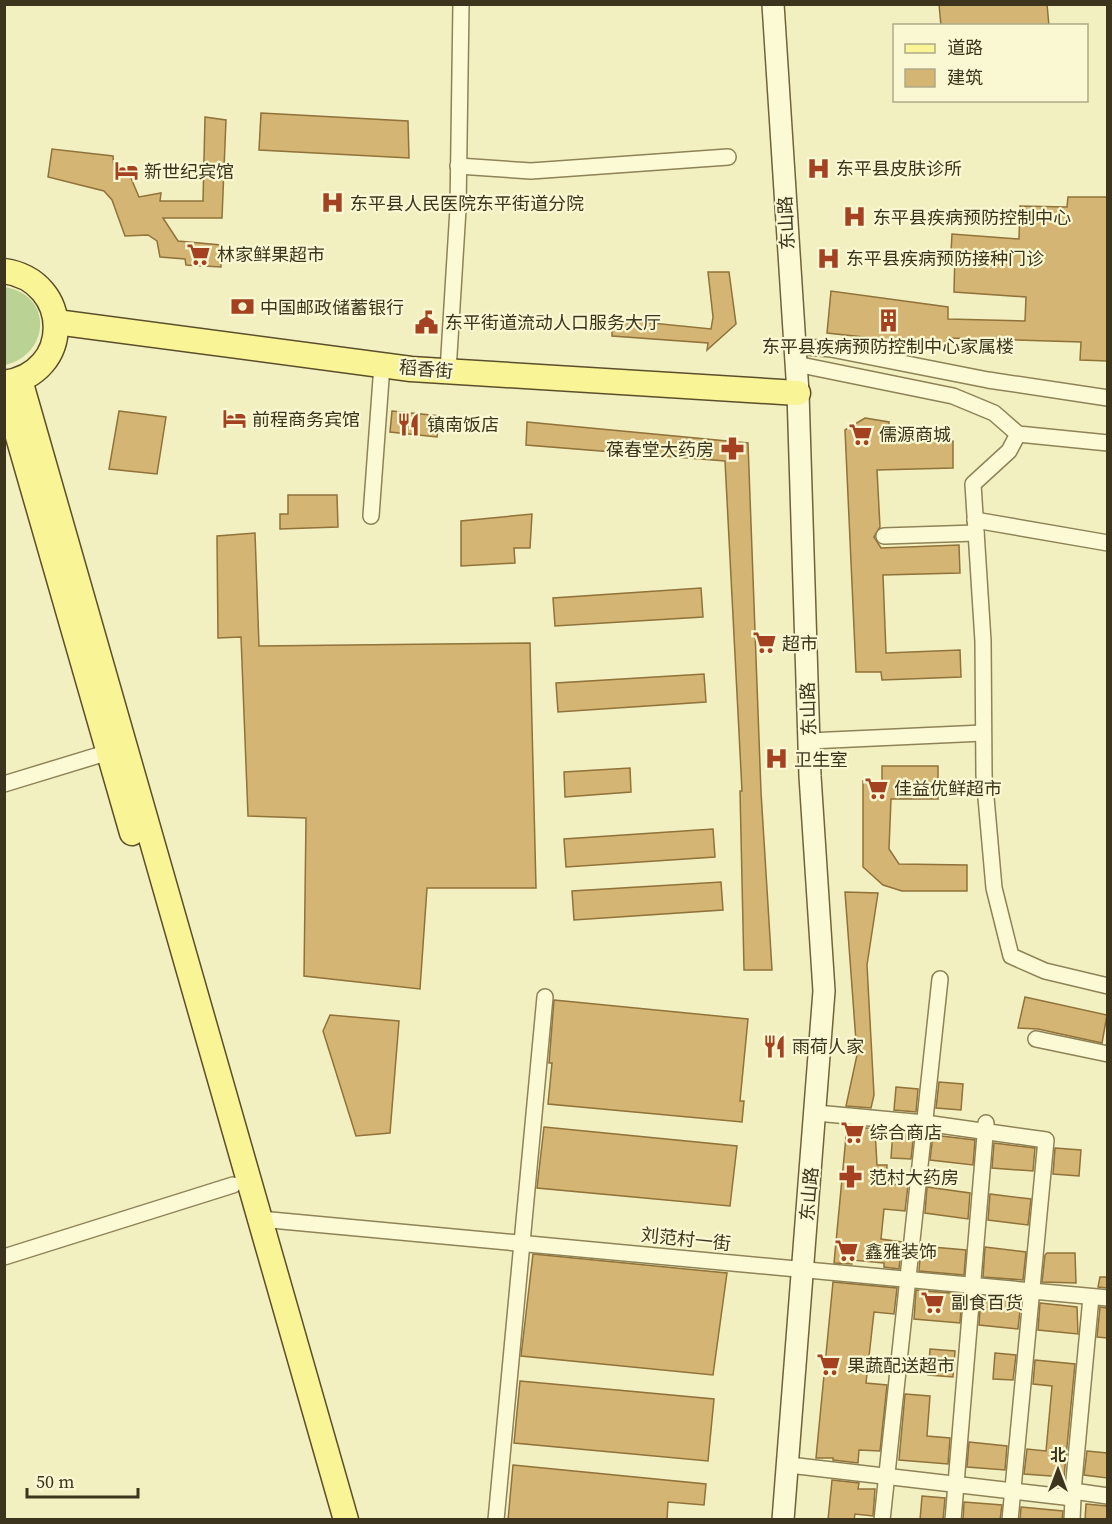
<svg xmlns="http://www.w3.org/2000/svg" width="1112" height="1524" viewBox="0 0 1112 1524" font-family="'Source Serif 4','Noto Sans SC',serif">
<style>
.green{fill:#bad294}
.building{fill:#d4b573;stroke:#90723a;stroke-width:1.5}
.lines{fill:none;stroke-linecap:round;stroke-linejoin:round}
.street-casing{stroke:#8e8257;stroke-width:18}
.secondary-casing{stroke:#70633a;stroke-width:24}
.primary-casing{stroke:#5b4e2b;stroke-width:27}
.street{stroke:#fcfad5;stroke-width:15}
.secondary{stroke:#fcfad5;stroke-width:21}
.primary{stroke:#f9f495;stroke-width:24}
.labels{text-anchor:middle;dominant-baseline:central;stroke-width:4.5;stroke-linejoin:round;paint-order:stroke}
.poi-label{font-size:18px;fill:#3c341c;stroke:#f9f8d2;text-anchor:start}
.street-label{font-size:18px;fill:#3c341c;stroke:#f9f8d2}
</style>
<rect width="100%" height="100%" fill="#f2f0c1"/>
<path class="green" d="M4,287C53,294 51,354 5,365Z"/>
<g class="building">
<path d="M939,4H1047L1049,26H941Z"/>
<path d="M261,113L408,121L409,158L259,150Z"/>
<path d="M205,117L226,120L222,218H163L178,241L221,245V267L186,265L185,259L160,257L157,241L148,235L125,236L112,200L104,191L48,177L52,149L113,156L114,170L128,171L139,197L161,193L160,201H203Z"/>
<path d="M1068,197H1107V361L1080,360L1081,342L947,338V346L827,333L831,291L948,307V319L1025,321L1026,297L954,292L955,252H951L952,234L1019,239L1020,206L1067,207Z"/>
<path d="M708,272H729L736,324L707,350L708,343L612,336V319L711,329L713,317Z"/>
<path d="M119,411L166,417L157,474L109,469Z"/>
<path d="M392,411L440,416L437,437L390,432Z"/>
<path d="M865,418L889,422L888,442L953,441V468L877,470L880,527L874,537L881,548L959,545L960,573L883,575L886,653L960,650L961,677L882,680L881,672H856L845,430Z"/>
<path d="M527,422L748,443L761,792L772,970H744L740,791H742L725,461L526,445Z"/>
<path d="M288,495H337L338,527L280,529V514H288Z"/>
<path d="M532,514L530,548H514L515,563L461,566V521Z"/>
<path d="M255,533L259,646L530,643L536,888H427L420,989L304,976L306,818L248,816L241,637L218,638L217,536Z"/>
<path d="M701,588L703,617L555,626L553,598Z"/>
<path d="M704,674L706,702L558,712L556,683Z"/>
<path d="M882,766H938V799H891L889,849L899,864L967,865V891H902L883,885L863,867V781H882Z"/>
<path d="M630,768L631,792L565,797L564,772Z"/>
<path d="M713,829L715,857L566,867L564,839Z"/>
<path d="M721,882L723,910L574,920L572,891Z"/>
<path d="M845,892L878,893L867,965L874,1095L871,1108L846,1106L857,1055Z"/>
<path d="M1025,997L1107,1015L1102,1043L1038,1029L1018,1028Z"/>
<path d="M554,1000L748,1019L740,1101H744L742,1122L548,1104L552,1063H549Z"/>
<path d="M330,1015L399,1021L390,1133L356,1136L323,1031Z"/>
<path d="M939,1082L963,1084L961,1110L936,1108Z"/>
<path d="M896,1087L918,1089L916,1112L894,1110Z"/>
<path d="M847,1126L875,1129L877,1165H887L886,1184L908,1185L905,1211L884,1209L881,1239L902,1242L899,1269L884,1267V1263L852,1260V1264L834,1263Z"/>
<path d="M544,1127L737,1146L730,1206L537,1188Z"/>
<path d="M893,1130L914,1132L911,1159L891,1158Z"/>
<path d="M933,1135L975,1140L973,1165L930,1160Z"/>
<path d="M994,1143L1035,1148L1033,1171L992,1168Z"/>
<path d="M1055,1148L1081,1150L1079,1176L1053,1174Z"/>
<path d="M927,1187L970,1193L968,1219L925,1213Z"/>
<path d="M990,1194L1031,1199L1028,1225L988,1220Z"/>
<path d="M921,1246L966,1250L964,1275L919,1271Z"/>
<path d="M985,1247L1026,1252L1023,1280L983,1277Z"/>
<path d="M1047,1253H1075L1076,1283L1042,1282L1045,1255Z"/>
<path d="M533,1254L727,1273L713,1375L521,1356Z"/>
<path d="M1100,1277H1107V1288L1098,1287Z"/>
<path d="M833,1282L897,1288L894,1314L874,1312L866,1383L887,1385L880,1451L859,1450L858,1463L833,1460V1458H816Z"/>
<path d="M916,1290L962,1294L960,1323L914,1319Z"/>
<path d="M981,1296L1021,1301L1018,1329L979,1325Z"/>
<path d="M1040,1303L1077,1307L1078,1334L1038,1330Z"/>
<path d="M1100,1307L1107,1308V1338L1097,1337Z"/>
<path d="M930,1349L955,1351L953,1377L928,1375Z"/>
<path d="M995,1353L1016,1355L1013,1380L993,1379Z"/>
<path d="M1035,1360L1075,1364L1064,1477L1024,1474L1027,1449L1046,1451L1052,1386L1033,1384Z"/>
<path d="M520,1381L714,1399L708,1461L514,1443Z"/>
<path d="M905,1394L930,1396L927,1436L950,1438L948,1464L899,1460Z"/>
<path d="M969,1442L1007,1446L1005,1470L967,1467Z"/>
<path d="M1087,1451L1107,1453V1478L1084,1475Z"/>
<path d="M513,1465L706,1484L704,1505L668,1502L667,1520H508Z"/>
<path d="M832,1480L859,1483L858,1489H875L873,1516L855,1514L854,1520H828Z"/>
<path d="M922,1496L945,1498L943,1520H920Z"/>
<path d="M964,1502L1002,1505L1000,1520H963Z"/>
<path d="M1086,1504L1107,1506V1520H1085Z"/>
<path d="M1021,1507L1063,1511L1062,1520H1020Z"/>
</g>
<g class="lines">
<defs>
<g id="street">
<path d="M458,166L531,171L728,157"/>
<path d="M795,346L831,349L988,380L1108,398"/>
<path d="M796,364L953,396L994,413L1018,434L1108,443"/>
<path d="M448,371L458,209L461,4"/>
<path d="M1018,434L1009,451L973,484L983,641L984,775L994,888L1011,956L1045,971L1108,986"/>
<path d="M371,516L382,365"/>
<path d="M975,520L1108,543"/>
<path d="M884,536L976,533"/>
<path d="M809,741L983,733"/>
<path d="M4,784L109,752"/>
<path d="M1036,1039L1108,1054"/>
<path d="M816,1113L925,1123L1046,1140L1010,1520"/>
<path d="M260,1219L1108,1298"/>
<path d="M4,1257L233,1185"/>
<path d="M789,1465L1073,1498V1491L1108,1496"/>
<path d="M1073,1491L1091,1297"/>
<path d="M496,1520L545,997"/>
<path d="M882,1520L940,979"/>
<path d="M953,1520L986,1123"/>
<path d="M1072,1520L1073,1498"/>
</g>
<path id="secondary" d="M773,4L798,393L810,776L824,991L783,1520"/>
<g id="primary">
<path d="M4,271C73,281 73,374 4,383"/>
<path d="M56,322L411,369L798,393"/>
<path d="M20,380L346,1520"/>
<path d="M4,388L132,833"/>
</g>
</defs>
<use href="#street" class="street-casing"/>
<use href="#secondary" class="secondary-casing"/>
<use href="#primary" class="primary-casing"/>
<use href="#street" class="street"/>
<use href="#secondary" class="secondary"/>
<use href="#primary" class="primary"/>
</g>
<defs>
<symbol id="hospital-bare" viewBox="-9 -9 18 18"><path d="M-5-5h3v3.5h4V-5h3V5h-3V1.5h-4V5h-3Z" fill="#a34120" stroke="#f9f8d2" stroke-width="2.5" paint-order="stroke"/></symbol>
<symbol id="hotel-bare" viewBox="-9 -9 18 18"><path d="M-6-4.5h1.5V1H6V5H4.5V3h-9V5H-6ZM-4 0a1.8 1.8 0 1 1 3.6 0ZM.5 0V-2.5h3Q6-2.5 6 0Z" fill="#a34120" stroke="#f9f8d2" stroke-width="2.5" paint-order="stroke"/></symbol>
<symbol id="supermarket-bare" viewBox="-9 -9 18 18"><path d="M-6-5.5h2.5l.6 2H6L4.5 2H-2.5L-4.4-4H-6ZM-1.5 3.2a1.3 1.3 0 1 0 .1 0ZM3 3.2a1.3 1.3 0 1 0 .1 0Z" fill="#a34120" stroke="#f9f8d2" stroke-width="2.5" paint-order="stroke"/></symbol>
<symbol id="bank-bare" viewBox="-9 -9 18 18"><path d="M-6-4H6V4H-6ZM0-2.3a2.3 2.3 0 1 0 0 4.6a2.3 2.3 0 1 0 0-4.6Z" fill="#a34120" stroke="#f9f8d2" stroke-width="2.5" paint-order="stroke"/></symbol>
<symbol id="building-bare" viewBox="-9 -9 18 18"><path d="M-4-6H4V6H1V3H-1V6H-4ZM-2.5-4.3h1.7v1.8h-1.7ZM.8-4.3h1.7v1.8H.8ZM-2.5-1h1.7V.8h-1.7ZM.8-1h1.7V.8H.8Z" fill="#a34120" stroke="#f9f8d2" stroke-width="2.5" paint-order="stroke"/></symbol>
<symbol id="civic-bare" viewBox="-9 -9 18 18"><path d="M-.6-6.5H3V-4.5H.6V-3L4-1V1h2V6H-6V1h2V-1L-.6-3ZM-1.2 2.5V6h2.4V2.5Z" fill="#a34120" stroke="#f9f8d2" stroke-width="2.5" paint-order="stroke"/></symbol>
<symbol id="restaurant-bare" viewBox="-9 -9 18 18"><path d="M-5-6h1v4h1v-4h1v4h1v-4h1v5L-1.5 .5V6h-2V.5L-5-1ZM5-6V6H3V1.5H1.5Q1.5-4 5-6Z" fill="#a34120" stroke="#f9f8d2" stroke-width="2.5" paint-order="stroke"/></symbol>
<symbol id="pharmacy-bare" viewBox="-9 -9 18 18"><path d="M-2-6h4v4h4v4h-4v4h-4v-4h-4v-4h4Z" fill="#a34120" stroke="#f9f8d2" stroke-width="2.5" paint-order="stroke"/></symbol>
</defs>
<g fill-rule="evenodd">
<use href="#hospital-bare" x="802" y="152" width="33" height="33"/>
<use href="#hotel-bare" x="110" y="154" width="33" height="33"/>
<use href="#hospital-bare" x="316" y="186" width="33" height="33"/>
<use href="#hospital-bare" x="838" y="200" width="33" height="33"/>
<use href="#supermarket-bare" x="182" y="238" width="33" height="33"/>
<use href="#hospital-bare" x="812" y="242" width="33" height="33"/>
<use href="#bank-bare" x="226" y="290" width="33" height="33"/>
<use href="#building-bare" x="872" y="304" width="33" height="33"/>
<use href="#civic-bare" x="410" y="306" width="33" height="33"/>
<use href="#hotel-bare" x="218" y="402" width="33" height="33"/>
<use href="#restaurant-bare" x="392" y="408" width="33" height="33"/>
<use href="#supermarket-bare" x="844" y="418" width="33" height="33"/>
<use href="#pharmacy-bare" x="716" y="432" width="33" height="33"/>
<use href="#supermarket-bare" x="748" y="626" width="33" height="33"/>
<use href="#hospital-bare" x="760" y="742" width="33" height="33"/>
<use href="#supermarket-bare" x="860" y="772" width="33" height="33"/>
<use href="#restaurant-bare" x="758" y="1030" width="33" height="33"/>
<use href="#supermarket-bare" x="836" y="1116" width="33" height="33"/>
<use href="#pharmacy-bare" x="834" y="1160" width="33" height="33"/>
<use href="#supermarket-bare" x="830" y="1234" width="33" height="33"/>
<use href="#supermarket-bare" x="916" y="1286" width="33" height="33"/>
<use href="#supermarket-bare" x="812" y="1348" width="33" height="33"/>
</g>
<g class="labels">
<g class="poi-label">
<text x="836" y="168">东平县皮肤诊所</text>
<text x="144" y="171">新世纪宾馆</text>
<text x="350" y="203">东平县人民医院东平街道分院</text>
<text x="873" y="217">东平县疾病预防控制中心</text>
<text x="217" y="254">林家鲜果超市</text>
<text x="846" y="258">东平县疾病预防接种门诊</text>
<text x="260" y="307">中国邮政储蓄银行</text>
<text x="445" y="322">东平街道流动人口服务大厅</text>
<text x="888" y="346" text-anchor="middle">东平县疾病预防控制中心家属楼</text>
<text x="252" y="419">前程商务宾馆</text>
<text x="427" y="424">镇南饭店</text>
<text x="879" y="434">儒源商城</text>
<text x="714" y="449" text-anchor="end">葆春堂大药房</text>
<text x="782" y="643">超市</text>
<text x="794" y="759">卫生室</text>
<text x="894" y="788">佳益优鲜超市</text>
<text x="792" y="1046">雨荷人家</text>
<text x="870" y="1132">综合商店</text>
<text x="869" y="1177">范村大药房</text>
<text x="865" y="1251">鑫雅装饰</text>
<text x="951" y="1302">副食百货</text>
<text x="847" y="1365">果蔬配送超市</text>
</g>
<g class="street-label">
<text transform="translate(786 223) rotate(-93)">东山路</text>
<text transform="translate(426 369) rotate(5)">稻香街</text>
<text transform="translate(808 709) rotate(-92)">东山路</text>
<text transform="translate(809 1194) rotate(-85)">东山路</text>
<text transform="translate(686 1239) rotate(6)">刘范村一街</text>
</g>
</g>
<rect width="1112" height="1524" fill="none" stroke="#3c341c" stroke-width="12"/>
<rect x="893" y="24" width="195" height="78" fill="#f9f8d2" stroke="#adaa89" stroke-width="1.5"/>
<rect x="905" y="44" width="30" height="9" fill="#f9f495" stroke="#adaa89" stroke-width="1.5"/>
<text x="947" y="54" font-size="18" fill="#3c341c">道路</text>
<rect x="905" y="69" width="30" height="18" fill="#d4b573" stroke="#adaa89" stroke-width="1.5"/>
<text x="947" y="84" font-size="18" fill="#3c341c">建筑</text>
<g transform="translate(1058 1470)" stroke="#f9f8d2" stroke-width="4.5" paint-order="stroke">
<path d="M0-4.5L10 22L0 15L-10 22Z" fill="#3c341c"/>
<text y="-9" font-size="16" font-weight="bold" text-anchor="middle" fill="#3c341c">北</text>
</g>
<path d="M27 1488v9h111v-9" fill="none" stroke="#3c341c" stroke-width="3"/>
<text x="36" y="1488" font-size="18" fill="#3c341c" stroke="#f9f8d2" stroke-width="4.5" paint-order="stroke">50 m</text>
</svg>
